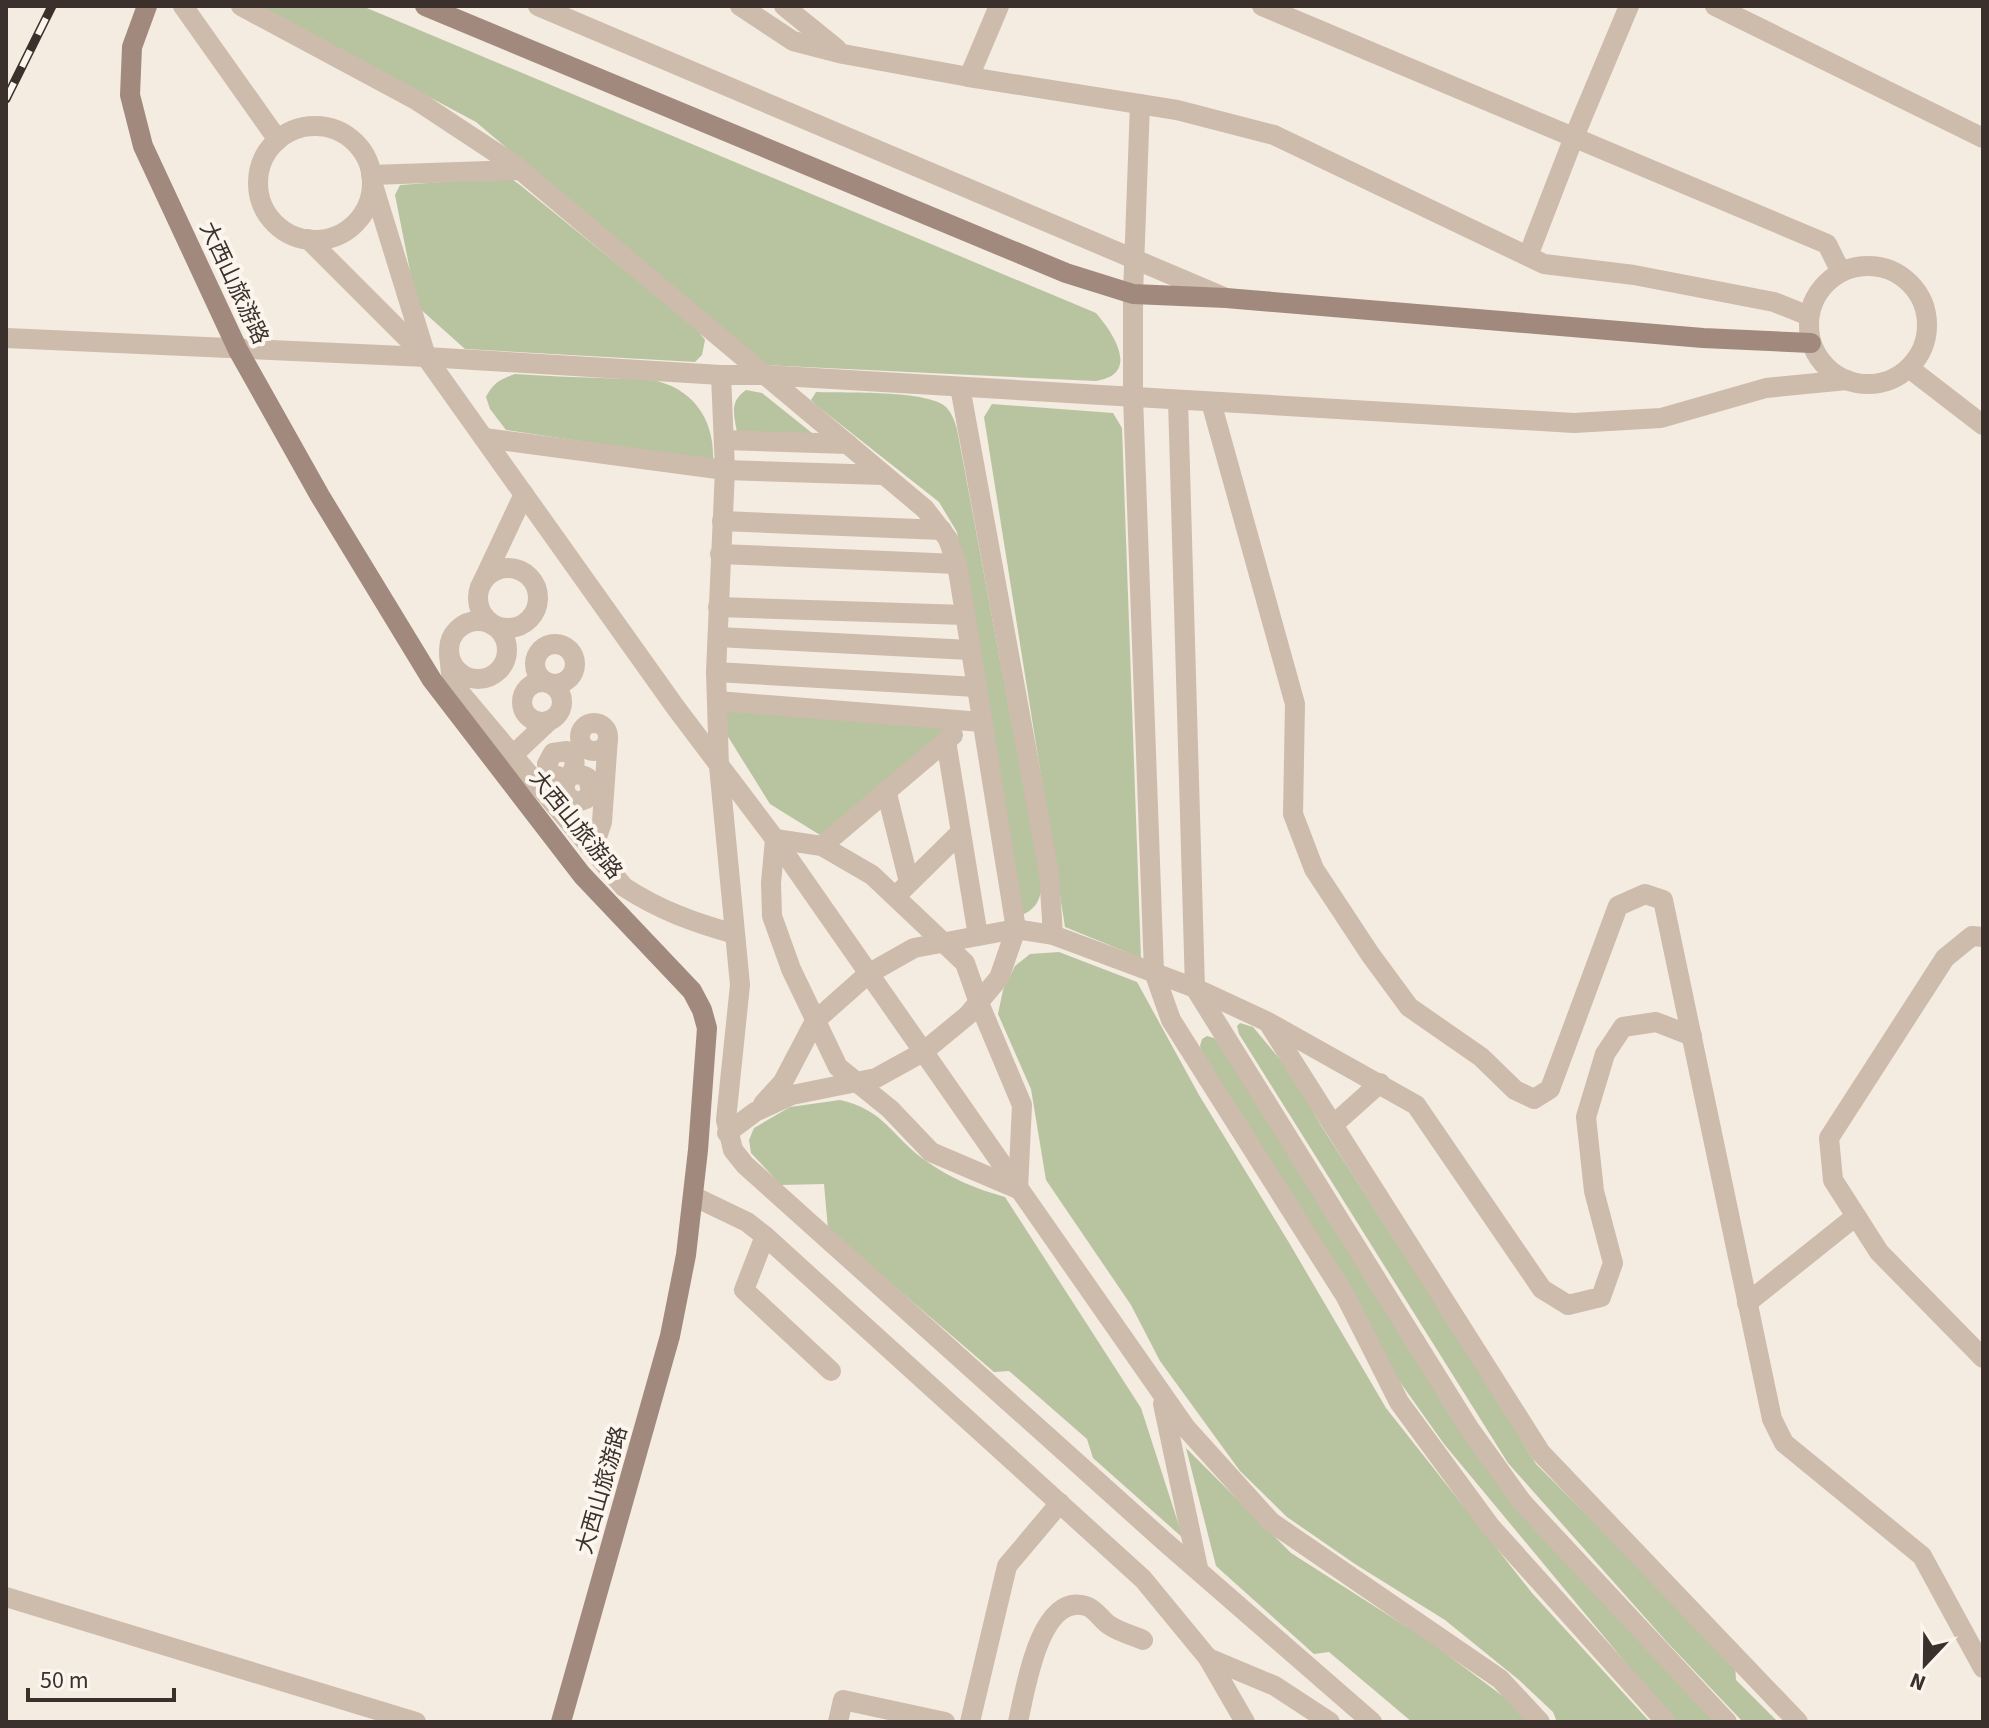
<svg xmlns="http://www.w3.org/2000/svg" width="1989" height="1728" viewBox="0 0 1989 1728" font-family="'Source Sans 3','Noto Sans SC',sans-serif">
<style>
.green{fill:#b8c4a0}
.lines{fill:none;stroke-linecap:round;stroke-linejoin:round}
.street{stroke:#cdbbac;stroke-width:20}
.secondary{stroke:#a18a7d;stroke-width:20}
.rail-casing{stroke:#3b302b;stroke-width:9}
.rail{stroke:#fbf5ee;stroke-width:6;stroke-dasharray:18;stroke-linecap:butt}
.labels{text-anchor:middle;dominant-baseline:central;stroke-width:8;stroke-linejoin:round;paint-order:stroke}
.street-label{font-size:22px;fill:#3b302b;stroke:#fbf5ee}
</style>
<rect width="100%" height="100%" fill="#f4ebe1"/>
<g class="green">
<path d="M259,6H362L1096,313C1114,334 1141,375 1095,381L763,365L476,122Z"/>
<path d="M500,178L512,179L520,185L696,328L705,340L702,355L695,362L465,349L417,306L395,195L400,185Z"/>
<path d="M515,374C544,376 573,377 602,378C619,379 636,378 652,380C694,388 715,421 713,461L506,430L490,409L486,397C493,383 501,379 515,374Z"/>
<path d="M746,390L762,393L817,437L737,433C734,414 729,402 746,390Z"/>
<path d="M816,392C844,393 929,390 946,407C952,413 955,422 957,429L1042,885C1040,901 1036,909 1020,916L957,532L939,502L816,405L811,400Z"/>
<path d="M992,404L1113,413L1122,428L1141,958L1065,927L984,417Z"/>
<path d="M727,711L950,727L820,835L770,804L727,735Z"/>
<path d="M1059,952L1137,982L1199,1095L1288,1241L1386,1408L1532,1593L1650,1722H1557L1553,1712L1519,1680L1445,1620L1355,1564L1287,1517L1240,1471L1160,1361L1131,1305L1046,1180L1031,1089L998,1014L1003,990L1015,966L1030,954Z"/>
<path d="M1240,1023L1253,1027L1288,1069L1322,1127L1487,1383L1536,1464L1735,1663L1736,1680L1778,1722H1743L1666,1641L1508,1463L1239,1034L1237,1026Z"/>
<path d="M1207,1036L1214,1038L1222,1046L1416,1357L1715,1722H1675L1444,1444L1390,1368L1203,1056L1200,1046L1202,1039Z"/>
<path d="M840,1100C885,1110 892,1137 926,1161C950,1178 976,1189 1005,1197L1141,1408L1183,1538L1093,1458L1087,1439L1009,1371L994,1372L828,1229L824,1184L781,1185L751,1153L749,1140L754,1128L790,1107Z"/>
<path d="M1186,1448L1291,1553L1429,1641L1504,1697L1528,1722H1412L1329,1652L1314,1654L1216,1566Z"/>
</g>
<g class="lines">
<g class="street">
<path d="M183,6L278,140"/>
<path d="M241,6L416,100L513,164L925,509L948,539L957,564L1016,929L999,978L968,1015L923,1052L876,1078L792,1095L755,1112L727,1133"/>
<path d="M538,6L1226,298"/>
<path d="M740,6L793,41L843,54L969,77L1177,110L1274,135L1544,264L1634,275L1774,302L1809,316"/>
<path d="M784,6L837,49"/>
<path d="M1262,6L1827,244L1841,272"/>
<path d="M1715,6L1983,138"/>
<path d="M969,77L999,6"/>
<path d="M1140,104L1133,294V397L1154,972L1171,1020L1346,1297L1399,1402L1490,1526L1666,1722"/>
<circle cx="315" cy="183" r="57"/>
<path d="M371,175L520,170"/>
<path d="M373,185L425,353"/>
<path d="M308,239L426,357L676,708L775,839L1186,1428L1271,1522L1500,1679L1540,1722"/>
<path d="M1528,256L1574,137L1629,6"/>
<circle cx="1868" cy="325" r="59"/>
<path d="M6,338L426,357L721,375H764L1574,423L1661,418L1766,388L1847,380"/>
<path d="M1909,368L1983,425"/>
<path d="M721,375L725,470L716,672L719,766L740,985L726,1120L733,1150L745,1165L1164,1541L1372,1722"/>
<path d="M960,387L1049,873L1053,935"/>
<path d="M1178,400L1195,988L1469,1428L1522,1502L1727,1722"/>
<path d="M1211,402L1295,704L1293,814L1314,869L1370,954L1409,1007L1481,1057L1515,1090L1534,1099L1550,1089L1618,906L1645,894L1663,900L1772,1419L1784,1443L1922,1556L1983,1668"/>
<path d="M484,438L725,470L883,475"/>
<path d="M724,440L848,444"/>
<path d="M722,521L942,530"/>
<path d="M720,554L957,564"/>
<circle cx="508" cy="598" r="30"/>
<path d="M483,581L524,494"/>
<path d="M718,607L965,615"/>
<circle cx="478" cy="650" r="29"/>
<path d="M718,637L970,650"/>
<circle cx="555" cy="664" r="20"/>
<path d="M449,654L452,683L624,887C659,910 695,923 735,934"/>
<path d="M716,672L976,687"/>
<circle cx="542" cy="702" r="20"/>
<path d="M717,701L982,722"/>
<circle cx="594" cy="737" r="14"/>
<path d="M946,741L978,936"/>
<path d="M514,754L550,720"/>
<path d="M570,775C577,766 576,757 567,751L553,753L547,764L550,773L562,778C572,776 578,771 588,778L591,791L586,799L578,802L567,797L564,785L570,775"/>
<path d="M886,790L909,882"/>
<path d="M775,839L822,846L872,875L965,963L979,1003L1022,1105L1018,1189L931,1152L890,1109L838,1067L791,969L772,916L771,883Z"/>
<path d="M822,846L953,735"/>
<path d="M593,849L602,822L608,738"/>
<path d="M901,891L961,832"/>
<path d="M1983,937L1972,936L1945,958L1829,1138L1833,1180L1879,1252L1983,1358"/>
<path d="M1269,1024L1541,1453L1798,1722"/>
<path d="M763,1104L783,1082L815,1021L868,974L914,948L1016,929L1053,935L1195,988L1268,1022L1416,1105L1542,1289L1568,1305L1601,1297L1613,1263L1594,1191L1586,1117L1605,1054L1623,1027L1656,1022L1692,1036"/>
<path d="M1333,1125L1380,1083"/>
<path d="M693,1196L747,1222L765,1236L1143,1579L1208,1658L1245,1722"/>
<path d="M765,1236L744,1290L831,1371"/>
<path d="M1747,1303L1856,1216"/>
<path d="M1163,1404L1198,1568"/>
<path d="M6,1597L416,1722"/>
<path d="M1208,1658L1275,1686L1330,1722"/>
<path d="M838,1722L843,1700L945,1722"/>
<path d="M970,1722L1007,1566L1060,1503"/>
<path d="M1018,1722C1025,1692 1039,1592 1086,1606C1096,1609 1101,1620 1109,1625C1119,1632 1132,1635 1143,1640"/>
</g>
<g class="secondary">
<path d="M147,6L132,47L130,95L143,146L238,350L320,496L432,680L582,875L692,991L702,1010L707,1028L698,1150L686,1255L670,1336L561,1722"/>
<path d="M425,6L1066,273L1133,294L1226,298L1703,338L1811,343"/>
</g>
<defs>
<path id="rail" d="M6,99L52,6"/>
</defs>
<use href="#rail" class="rail-casing"/>
<use href="#rail" class="rail"/>
</g>
<g class="labels">
<g class="street-label">
<text transform="translate(234 283) rotate(65)">大西山旅游路</text>
<text transform="translate(576 825) rotate(51)">大西山旅游路</text>
<text transform="translate(602 1490) rotate(-74)">大西山旅游路</text>
</g>
</g>
<rect width="1989" height="1728" fill="none" stroke="#3b302b" stroke-width="16"/>
<g transform="translate(1925 1664) rotate(202)" stroke="#fbf5ee" stroke-width="6" paint-order="stroke">
<path d="M0-6L14 30L0 20L-14 30Z" fill="#3b302b"/>
<text y="-12" font-size="22" font-weight="bold" text-anchor="middle" fill="#3b302b">N</text>
</g>
<path d="M28 1688v12h146v-12" fill="none" stroke="#3b302b" stroke-width="4"/>
<text x="40" y="1688" font-size="24" fill="#3b302b" stroke="#fbf5ee" stroke-width="6" paint-order="stroke">50 m</text>
</svg>
